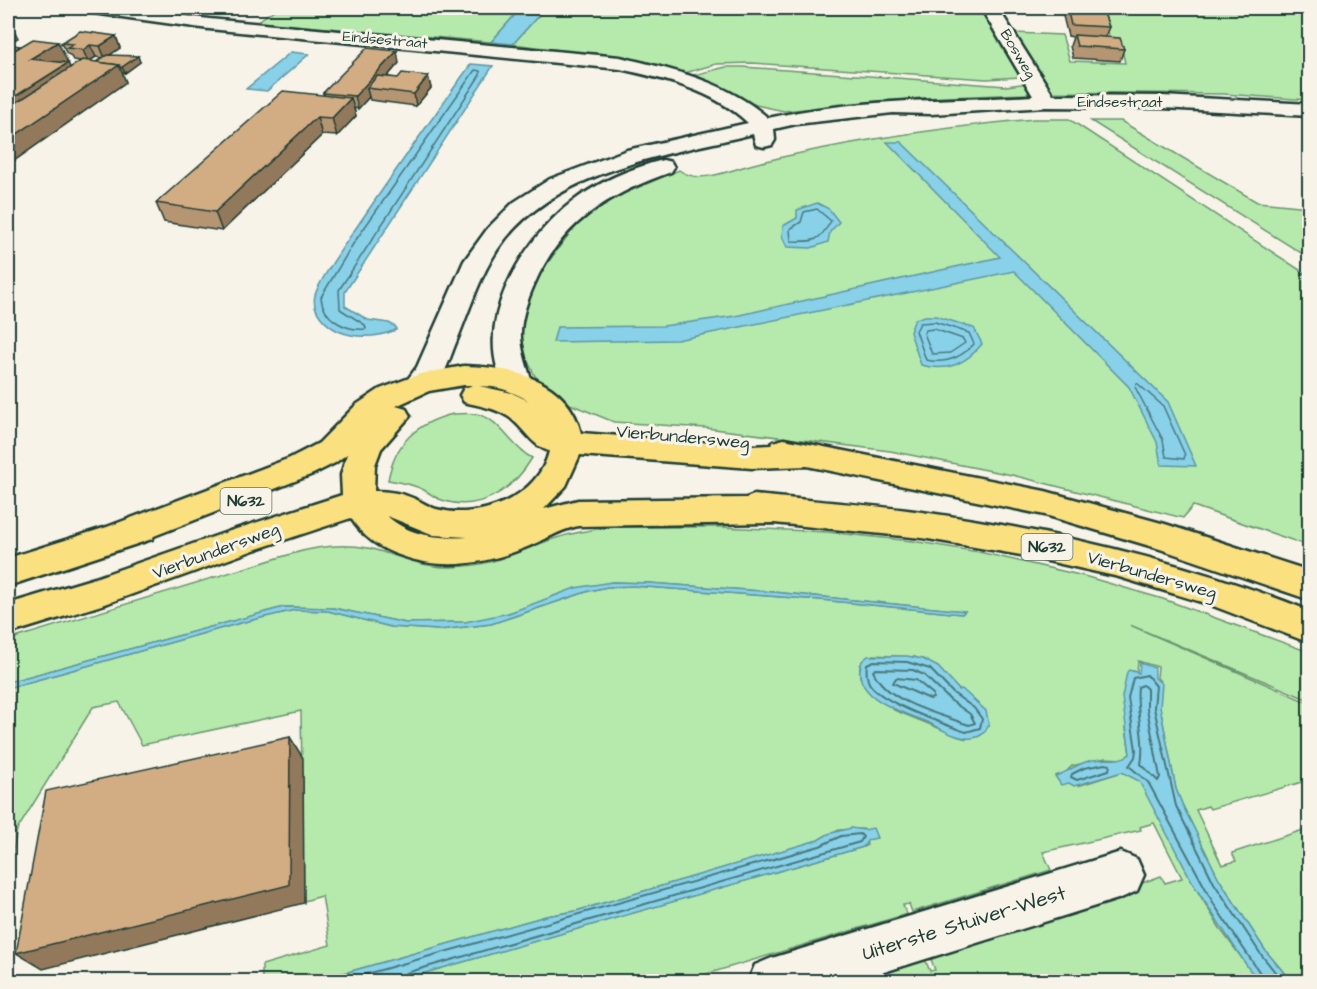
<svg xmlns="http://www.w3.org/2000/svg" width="1317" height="989" viewBox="0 0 1317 989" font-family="'Architects Daughter',sans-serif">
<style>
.green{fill:#b5eaac;stroke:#6a9470;stroke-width:1.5;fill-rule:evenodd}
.water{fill:#88d1e9;stroke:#5e96a1;stroke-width:1.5}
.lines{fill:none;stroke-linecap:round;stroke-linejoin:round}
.shore-far1{stroke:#49787c;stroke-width:1.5}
.shore{stroke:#49787c;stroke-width:2}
.minor-casing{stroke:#1f3d34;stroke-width:5}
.major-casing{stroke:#1f3d34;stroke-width:5}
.minor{fill:#f7f3e8;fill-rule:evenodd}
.major{fill:#fbe080;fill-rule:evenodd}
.wall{fill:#b59572;stroke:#1f3d34;stroke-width:1.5;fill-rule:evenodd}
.shaded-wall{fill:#93795c;stroke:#1f3d34;stroke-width:1.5}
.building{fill:#d2ad84;stroke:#1f3d34;stroke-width:1.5}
.labels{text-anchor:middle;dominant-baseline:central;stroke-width:6;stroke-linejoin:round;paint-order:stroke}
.far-street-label{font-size:15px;fill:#1f3d34;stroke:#f7f3e8}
.shield{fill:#f7f3e8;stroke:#60746a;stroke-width:1.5}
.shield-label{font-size:16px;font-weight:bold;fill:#1f3d34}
.street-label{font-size:18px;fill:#1f3d34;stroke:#f7f3e8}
.near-street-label{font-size:21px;fill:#1f3d34;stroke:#f7f3e8}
</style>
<rect width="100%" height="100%" fill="#f7f3e8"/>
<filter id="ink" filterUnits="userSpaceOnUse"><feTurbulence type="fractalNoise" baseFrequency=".0167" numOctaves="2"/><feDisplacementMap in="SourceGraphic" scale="12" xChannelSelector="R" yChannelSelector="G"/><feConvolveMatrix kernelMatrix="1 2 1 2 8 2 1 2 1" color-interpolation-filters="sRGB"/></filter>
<g filter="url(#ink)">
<g class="green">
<path d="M277,8H521L491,42L257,22Z"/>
<path d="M545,8H981L1022,72L1020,77L986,79L752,63L716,64L685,73L644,61L513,44Z"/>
<path d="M1003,8H1309V100L1224,94L1051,92L1014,33L1062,35L1070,61L1125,63L1122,50L1113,46L1102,17L1004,11Z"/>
<path d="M726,67H743L1006,86L1029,83L1028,94L921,98L784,111L756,105L690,76Z"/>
<path d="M1034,119H1069L1309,276V546L1193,506L1183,518L1012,475L890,451L706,428L614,422L570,404L535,376L522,349L519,338L528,300L539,275L574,227L599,208L625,193L679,170C699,185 728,171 750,165C843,141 938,128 1034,119Z"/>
<path d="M1091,121H1121L1257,202L1309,207V258Z"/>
<path d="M453,414C460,414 469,413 477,414C502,420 510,447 532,458C513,490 478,514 439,499C434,497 429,493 424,490C412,484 401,482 388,480C395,443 416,423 453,414Z"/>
<path d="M616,527H721L827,532L912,541L979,552L1084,576L1163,599L1309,652V700L1130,625L1309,703V780L1210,809L1208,806L1196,810L1222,865L1236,861L1232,853L1309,828V981H1291L1265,950L1219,879L1182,804L1176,789L1160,707V681L1157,678L1158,667L1138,661L1137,672L1133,671L1126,728L1130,754L1123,759L1105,758L1072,766L1064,774L1056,776L1078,786L1122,772L1140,781L1195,887L1221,930L1259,981H839L923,955L930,971L935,970L929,954L1073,909L1161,876L1165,883L1182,878L1154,823L1140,827L1141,830L1043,852L1051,870L912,912L909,904L903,905L907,914L683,981H397L863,847L867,845L863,829L839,830L819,840L576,911L546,916L316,981H262V965L330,945L322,896L304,901L301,711L142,745L119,702L93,707L17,830L8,879V688L244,622L295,610L328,611L391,627L439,630L491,624L589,591L607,587L633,586L821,600L962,614L965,611L773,592L648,583L612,582L554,596L534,605L489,619L465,622L406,623L333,608L284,607L8,682V640L291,554C315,547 342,543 368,548C397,555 422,568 452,567C495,566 515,552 553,539C574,532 594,529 616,527ZM873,655L915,657L938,667L959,690L966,739L894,710L860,677V665Z"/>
</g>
<g class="water">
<path d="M521,8H545L513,44L491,42Z"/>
<path d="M291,52L309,54L267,91L246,89Z"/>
<path d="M471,64L493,66L345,292V306L368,320L389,323L396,327V330C378,337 357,339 338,331C326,325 311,311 315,295C319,280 348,240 358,225C395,171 433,117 471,64Z"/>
<path d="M887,142H901L1168,402L1196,466L1161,465L1157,442L1129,387L1014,271L677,340L553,342L557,327L663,326L735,316L1000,257Z"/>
<path d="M817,203L829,209L839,222L830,232L828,242L811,248L787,247L782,236L783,226L797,218V210Z"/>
<path d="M925,316H936L974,328L982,344C965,365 946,372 921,365L910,332L915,319Z"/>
<path d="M612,582L648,583L773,592L965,611L962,614L821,600L633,586L607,587L589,591L491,624L439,630L391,627L328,611L295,610L244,622L8,688V682L284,607L333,608L406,623L465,622L509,613L575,588Z"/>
<path d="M868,656H907L923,659L938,667L959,690L962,689L986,711L989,725C985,733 981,737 972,738C958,740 941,729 929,723C905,713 848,698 862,661Z"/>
<path d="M1140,663L1155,668V678L1162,684L1160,707L1176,789L1182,804L1219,879L1265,950L1291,981H1259L1249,969L1195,887L1139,781L1122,772L1074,786L1069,783L1061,785L1055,776C1068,773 1078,762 1093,760C1104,758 1121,762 1130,754L1122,697L1127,672L1129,670L1139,673Z"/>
<path d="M851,828L864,830L873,828L877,838L868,840L863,847L397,981H316L546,916L576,911L818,840L828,834Z"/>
</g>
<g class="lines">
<g class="shore-far1">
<path d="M475,70L480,71V75L339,290L340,309L365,325L366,329C345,331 323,319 321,297L353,244Z"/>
<path d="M817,209L831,221C819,242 815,242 791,241L790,229L801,222L804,212Z"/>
<path d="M935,322L969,333L974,344C961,358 945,364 926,360L916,331L920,323Z"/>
<path d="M934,329L963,339L965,343L950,353L932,354L924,333L926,330Z"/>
<path d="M1137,383L1163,406L1185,455L1184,459L1166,457L1163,440L1135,387Z"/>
</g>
<g class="shore">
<path d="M874,661L907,662L930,669L953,693L974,708L982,719L980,728L966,732C944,724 879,702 869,683C866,676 866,671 867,664Z"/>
<path d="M876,669L913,670L924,675L950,700L970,714L975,723L969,725L963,723C933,712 887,702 873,671Z"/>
<path d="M896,678L916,680L933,694V698L930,699L893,683Z"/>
<path d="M1143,685L1147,689V709L1160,777L1158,781L1141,764C1146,738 1135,713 1138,687Z"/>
<path d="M1105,764L1110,765L1109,770L1077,780L1071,777L1072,774L1084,768Z"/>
<path d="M338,982L820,846L841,836L860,834L863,837L860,842L406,973L402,976L401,982"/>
<path d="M1263,982L1262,976L1215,906L1148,782L1129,766L1135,757L1136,750L1128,698L1133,678L1147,675L1156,686L1154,708L1176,806L1214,883L1260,953L1283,982"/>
</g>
<defs>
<g id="minor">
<path d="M84,8H128L209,19L620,57C673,70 726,81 768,118C855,98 945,101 1033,96L981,8H998L1053,95L1162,96L1310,104V116L1162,108L1046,107L931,114L893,113L796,124L774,129L775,140L772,145L764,147L756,145L753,134C670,154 562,169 506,238C481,269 470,310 455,345C449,360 444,379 431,389C425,394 417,392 410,390L405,383L417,367L464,261L488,228L514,202L550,179L627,150L748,123C713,90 665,79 620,69L209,29L93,13L87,12Z"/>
<path d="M663,160L671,162L674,167L671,172C609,194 561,222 534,285C527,301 520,321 521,338C522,354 528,368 532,383L527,390L517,393L507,390C468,328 522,240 572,202C598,182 631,168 663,160Z"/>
<path d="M1121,852L1137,859L1144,875L1137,891L1121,898L852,982H748L755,965L772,958Z"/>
</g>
<path id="major" d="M464,366C511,367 568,379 581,433L752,446L771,445L773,442L784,439L1045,491L1165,524L1310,571V600L1160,549L1045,515L807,466L752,468L580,455L566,486L544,509L578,500L746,498L754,495C810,501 866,504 922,512C1054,531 1185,561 1310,611V643L1208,604L1119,577L1021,555L922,538L774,523L578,526C559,530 545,540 527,547C486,564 444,571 402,556C381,549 363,538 351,518L254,550L108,603L8,634V604L95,578L230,531L342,495L341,475L347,454L335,463L313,474L154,536L152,539L8,586V558L107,527L290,458L319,443L356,405L380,389L420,374ZM464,385H473L464,388L460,395L464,402C480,406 496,408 509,417C524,428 532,446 549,451C539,497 479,521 436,509C429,507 422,502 415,499C402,493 388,491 374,491L375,465L381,449L410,416L406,409L396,406L429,391ZM479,386C497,386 513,391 529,401L512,393ZM387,516L434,535L468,537C438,539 410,536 387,516Z"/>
</defs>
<use href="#minor" class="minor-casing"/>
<use href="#major" class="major-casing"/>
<use href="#minor" class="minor"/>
<use href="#major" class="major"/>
</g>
<g class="wall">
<path d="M1065,8H1102L1109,27L1105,37L1124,49L1120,61L1073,58L1070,46L1073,37L1068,36L1063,16Z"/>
<path d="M116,36L120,48L110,55L140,62L125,73H122L126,82L8,165V48L68,63L70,68L81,61L73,60L70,55L67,54L61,43ZM96,57L102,58L96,62L89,61Z"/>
<path d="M399,63L387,77L398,78L428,76L431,88L416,106L370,100L369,97L358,109L354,108L356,116L337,136L322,135L222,231L164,222L156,203L324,95L323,93Z"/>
</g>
<g class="shaded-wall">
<path d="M12,26L18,38L8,43V29Z"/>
<path d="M116,36L120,48L105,58L100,46Z"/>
<path d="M58,42L68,63L30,59Z"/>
<path d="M90,45L96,57L88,62L83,50Z"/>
<path d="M397,51L399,63L376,89L367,88L369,97L358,109L355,96Z"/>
<path d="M138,56L140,62L125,73L122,67Z"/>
<path d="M68,63L78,85L8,131V101Z"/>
<path d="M119,65L126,82L8,165V140Z"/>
<path d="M428,76L431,88L416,106L414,94Z"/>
<path d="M351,98L356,116L337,136L332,118Z"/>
<path d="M317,117L322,135L222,231L215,212Z"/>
<path d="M290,737L303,758L304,903L43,969L16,953Z"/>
</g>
<g class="building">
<path d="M1067,8H1102L1109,27L1071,25Z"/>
<path d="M80,31L116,36L100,46L90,45L83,50L67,48L74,44L61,43Z"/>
<path d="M1074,35L1120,38L1124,49L1077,46Z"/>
<path d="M33,39L58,42L30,59L68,63L8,101V54Z"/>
<path d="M13,45L20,46L8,54V48Z"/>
<path d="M367,48L397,51L355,96L323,93Z"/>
<path d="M107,55L138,56L122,67H119V65L96,62Z"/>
<path d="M82,60L119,65L8,140V108Z"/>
<path d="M402,73L428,76L414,94L367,88L377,76L398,78Z"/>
<path d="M283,91L351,98L332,118L317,117L215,212L156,203Z"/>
<path d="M290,737L289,885L16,953L46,791Z"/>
</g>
</g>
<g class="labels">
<g class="far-street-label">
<text transform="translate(385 40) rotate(5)">Eindsestraat</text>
<text transform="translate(1018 54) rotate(59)">Bosweg</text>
<text x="1120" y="102">Eindsestraat</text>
</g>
<g class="shield">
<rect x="220.5" y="488" width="51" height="26" rx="4.5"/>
<rect x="1021.5" y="534" width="51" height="26" rx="4.5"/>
</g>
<g class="shield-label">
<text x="246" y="501">N632</text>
<text x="1047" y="547">N632</text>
</g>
<g class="street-label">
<text transform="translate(683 437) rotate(5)">Vierbundersweg</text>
<text transform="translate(216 551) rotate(-20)">Vierbundersweg</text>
<text transform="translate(1152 575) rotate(16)">Vierbundersweg</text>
</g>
<g class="near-street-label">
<text transform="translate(964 923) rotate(-17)">Uiterste Stuiver-West</text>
</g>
</g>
<rect width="1317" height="989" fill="none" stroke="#f7f3e8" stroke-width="30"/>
<rect x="15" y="15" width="1287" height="959" fill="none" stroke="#1f3d34" stroke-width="2" filter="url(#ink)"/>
</svg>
